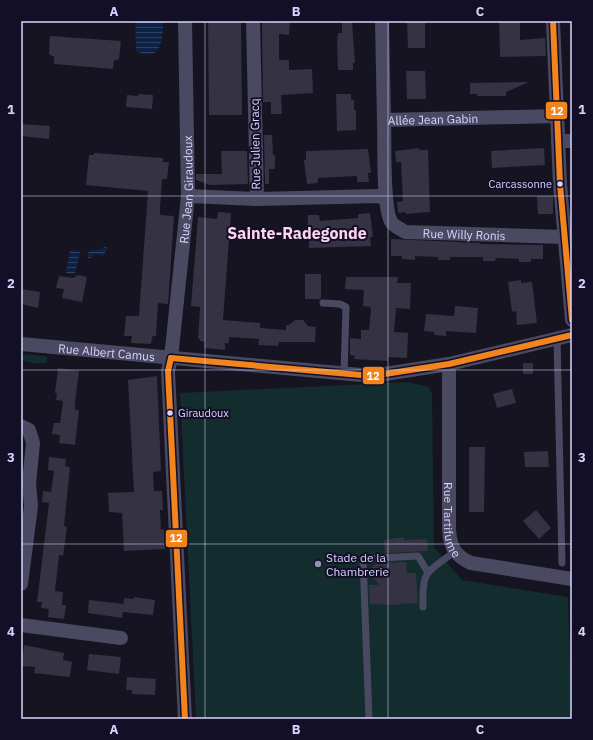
<svg xmlns="http://www.w3.org/2000/svg" width="593" height="740" viewBox="0 0 593 740" font-family="'IBM Plex Sans',sans-serif">
<style>
.grass{fill:#132c2d}
.water{fill:url(#water-rules)}
.building{fill:#343243}
.lines{fill:none;stroke-linecap:round;stroke-linejoin:round}
.lane{stroke:#4a4962;stroke-width:7}
.street{stroke:#4a4962;stroke-width:14}
.bus-1-casing{stroke:#130f26;stroke-width:9}
.bus-1{stroke:#f1841d;stroke-width:6}
.grid{fill:none;stroke:#d9d4ff;stroke-width:1;stroke-opacity:0.55}
.bus-dot{fill:#d9d4ff;stroke:#130f26;stroke-width:1.5}
.poi-dot{fill:#9591b1;stroke:#130f26;stroke-width:1.5}
.labels{text-anchor:middle;dominant-baseline:central;stroke-width:4;stroke-linejoin:round;paint-order:stroke}
.bus-label{font-size:11px;fill:#d9d4ff;stroke:#130f26;text-anchor:end}
.street-label{font-size:12px;fill:#d9d4ff;stroke:#130f26}
.poi-label{font-size:12px;fill:#d9d4ff;stroke:#130f26;text-anchor:start}
.district-label{font-size:16px;font-weight:bold;fill:#ffd6f0;stroke:#130f26}
.line-badge{stroke:#130f26;stroke-width:1.5}
.badge-label{font-size:11px;text-anchor:middle;font-weight:bold;fill:#fff}
.neatline{fill:none;stroke:#d9d4ff;stroke-width:1.5}
.grid-label{font-size:13px;text-anchor:middle;font-weight:bold;fill:#d9d4ff}
</style>
<defs>
<pattern id="water-rules" width="6" height="5" patternUnits="userSpaceOnUse"><rect width="6" height="5" fill="#0d2144"/><path d="M0 2.5h6" fill="none" stroke="#304060"/></pattern>
</defs>
<rect width="100%" height="100%" fill="#161421"/>
<g class="grass">
<path d="M23,354L45,356L47,357V362C42,365 25,363 21,359Z"/>
<path d="M407,382L429,387L432,394L434,547L462,580L568,597L572,719H196L180,393Z"/>
</g>
<g class="water">
<path d="M135,21H163C163,33 163,55 147,55C143,54 139,53 136,50Z"/>
<path d="M105,247L108,248L103,256L97,254L90,258H88L87,254L90,250L100,249Z"/>
<path d="M70,250L80,252L75,274L66,273Z"/>
</g>
<g class="building">
<path d="M208,21H241L242,115H209Z"/>
<path d="M270,21H290L289,35L279,34V60H289V70L312,69L313,93L281,95L282,114H271V102H263L262,24V22L269,23Z"/>
<path d="M342,21H352L355,63H353V70H338L337,44L338,33H342Z"/>
<path d="M407,21H425V48H408Z"/>
<path d="M499,21H520V40L545,38L546,56L500,57Z"/>
<path d="M50,36L121,41L119,59L114,61L113,69L54,64V57L49,54Z"/>
<path d="M406,71H425L426,99H407Z"/>
<path d="M529,82L506,92V96H477V94H470V83Z"/>
<path d="M138,94L153,95L152,109L126,107L127,95L138,96Z"/>
<path d="M336,94H351V100H354V110H356V130L337,131Z"/>
<path d="M21,124L50,126L49,139L21,136Z"/>
<path d="M264,135H272L273,155H275V169H269V184H265Z"/>
<path d="M419,148V150H428L430,212L406,214V212L398,213L397,202L403,201L401,162H396L395,151Z"/>
<path d="M544,148L545,165L492,168L491,151Z"/>
<path d="M368,149L371,173H368L369,182H357V176L318,178V183L307,184L304,160H306V151Z"/>
<path d="M221,151H247L248,184L210,185L196,180V174H222Z"/>
<path d="M94,153L163,158V162H169L167,179H162L160,208V215L174,216L168,304L158,303L156,336H153L152,338L151,344L131,343L132,336H124L126,316H139L148,191L86,185L89,155H94Z"/>
<path d="M537,196H553V214H538Z"/>
<path d="M218,212L231,213L223,320L260,323V328L286,330V325H289L295,320H303L308,326L316,327L315,342H279L278,346L258,345L259,339L229,337V343H225V350L204,348L205,342L200,341V339H198L200,307L191,306L198,217L217,219Z"/>
<path d="M370,213L373,237H370L371,246L309,248V239H307L308,215H319L320,221L358,218V214Z"/>
<path d="M391,239L480,243V244L543,245V259H531V262H519V259L496,258L495,261H483V257H450V260H438V257L415,256V260L402,259V256H391Z"/>
<path d="M305,274H321V298L320,299H305Z"/>
<path d="M78,275L87,277L82,302L62,298L64,289L56,288L59,276L73,278Z"/>
<path d="M346,277H398L397,283H411L410,309L396,308L394,332L408,333L407,358L388,357V361L354,359L355,356L350,355V338L361,339V330H369L371,310L370,307L363,306L364,290L345,289Z"/>
<path d="M521,280V283L532,282L537,323L517,325L516,311L512,312L508,282Z"/>
<path d="M21,289L40,292L38,308L21,304Z"/>
<path d="M455,306L478,308L476,333L446,331V336L434,335V332L424,331L426,314L454,316Z"/>
<rect x="523" y="363" width="10" height="11"/>
<path d="M58,368L79,371L75,402V410H79L75,445L59,443L60,435L52,434L54,423H60L63,401L56,400L57,393H55Z"/>
<path d="M157,376L161,471L153,472L154,491H162L163,510H160L161,530L164,529L165,549L124,551L122,513L109,512L108,493L134,492L128,380Z"/>
<path d="M512,389L516,403L497,408L493,394Z"/>
<path d="M469,447H485L484,512H469Z"/>
<path d="M548,451L549,467H525L524,452Z"/>
<path d="M49,457L66,459L65,466L70,467L64,526L67,527L63,556L59,555L55,591L63,592L62,605H66L64,619L48,617L49,609L41,608L42,602H37L49,503L42,502L43,491L51,492L54,471L48,470Z"/>
<path d="M536,510L551,528L539,539L523,521Z"/>
<path d="M404,537V540L427,539L428,551L385,553L384,540Z"/>
<path d="M406,562L407,573H416L418,603L398,604V605L370,604L369,585H379L368,570L377,563Z"/>
<path d="M134,597L155,600L153,615L123,612L124,598L134,599Z"/>
<path d="M89,600L124,604L122,618L88,613Z"/>
<path d="M24,645L64,653L63,660L72,662L70,677L34,673L35,667L21,666V654L23,655Z"/>
<path d="M89,654L121,657L119,674L87,670Z"/>
<path d="M127,677L156,679L155,695L132,694V690H126Z"/>
</g>
<g class="lines">
<g class="lane">
<path d="M323,303L340,304L346,307L344,374"/>
<path d="M557,338L562,563"/>
<path d="M423,607C422,569 426,574 454,552"/>
<path d="M369,719L363,559L418,556L427,571"/>
</g>
<g class="street">
<path id="s1" d="M382,21L384,120L557,116"/>
<path d="M553,21L560,184L572,320"/>
<path id="s2" d="M384,120C385,140 382,210 392,223C395,227 401,229 405,232L564,237"/>
<path d="M558,141H572"/>
<path d="M188,196L257,199L253,21"/>
<path d="M257,199L378,196L386,199"/>
<path id="s3" d="M21,344L372,376L449,364L572,335"/>
<path id="s4" d="M449,364V529C450,547 455,556 471,563L572,579"/>
<path d="M21,426L29,430L33,443L29,483L31,506L21,584"/>
<path d="M21,625L121,638"/>
<path id="s5" d="M185,719L168,371L171,358L188,196L185,21"/>
</g>
<defs>
<g id="bus-1">
<path d="M553,21L560,184L572,320"/>
<path d="M171,358L372,376L449,364L572,335"/>
<path d="M171,358L168,371L185,719"/>
</g>
</defs>
<use href="#bus-1" class="bus-1-casing"/>
<use href="#bus-1" class="bus-1"/>
</g>
<path class="grid" d="M205,21V719M388,21V719M21,196H572M21,370H572M21,544H572"/>
<g class="bus-dot">
<circle cx="560" cy="184" r="3.5"/>
<circle cx="170" cy="413" r="3.5"/>
</g>
<circle class="poi-dot" cx="318" cy="564" r="4"/>
<g class="labels">
<g class="bus-label">
<text x="552" y="184">Carcassonne</text>
<text x="178" y="413" text-anchor="start">Giraudoux</text>
</g>
<g class="street-label">
<text stroke="none"><textPath href="#s1" startOffset="148">Allée Jean Gabin</textPath></text>
<text transform="translate(255 144) rotate(-91)">Rue Julien Gracq</text>
<text stroke="none"><textPath href="#s5" startOffset="531">Rue Jean Giraudoux</textPath></text>
<text stroke="none"><textPath href="#s2" startOffset="179">Rue Willy Ronis</textPath></text>
<text stroke="none"><textPath href="#s3" startOffset="86">Rue Albert Camus</textPath></text>
<text stroke="none"><textPath href="#s4" startOffset="156">Rue Tartifume</textPath></text>
</g>
<g class="poi-label">
<text x="326" y="557">Stade de la<tspan x="326" dy="14">Chambrerie</tspan></text>
</g>
<g class="district-label">
<text x="297" y="233">Sainte-Radegonde</text>
</g>
</g>
<g class="line-badge">
<rect x="545" y="101" width="23" height="19" rx="4" fill="#f1841d"/>
<rect x="362" y="366" width="23" height="19" rx="4" fill="#f1841d"/>
<rect x="165" y="529" width="23" height="19" rx="4" fill="#f1841d"/>
</g>
<g class="badge-label">
<text x="557" y="115">12</text>
<text x="373" y="380">12</text>
<text x="176" y="542">12</text>
</g>
<rect width="593" height="740" fill="none" stroke="#130f26" stroke-width="44"/>
<rect x="22" y="22" width="549" height="696" class="neatline"/>
<g class="grid-label">
<text x="114" y="16">A</text>
<text x="296" y="16">B</text>
<text x="480" y="16">C</text>
<text x="11" y="114">1</text>
<text x="582" y="114">1</text>
<text x="11" y="288">2</text>
<text x="582" y="288">2</text>
<text x="11" y="462">3</text>
<text x="582" y="462">3</text>
<text x="11" y="636">4</text>
<text x="582" y="636">4</text>
<text x="114" y="734">A</text>
<text x="296" y="734">B</text>
<text x="480" y="734">C</text>
</g>
</svg>
